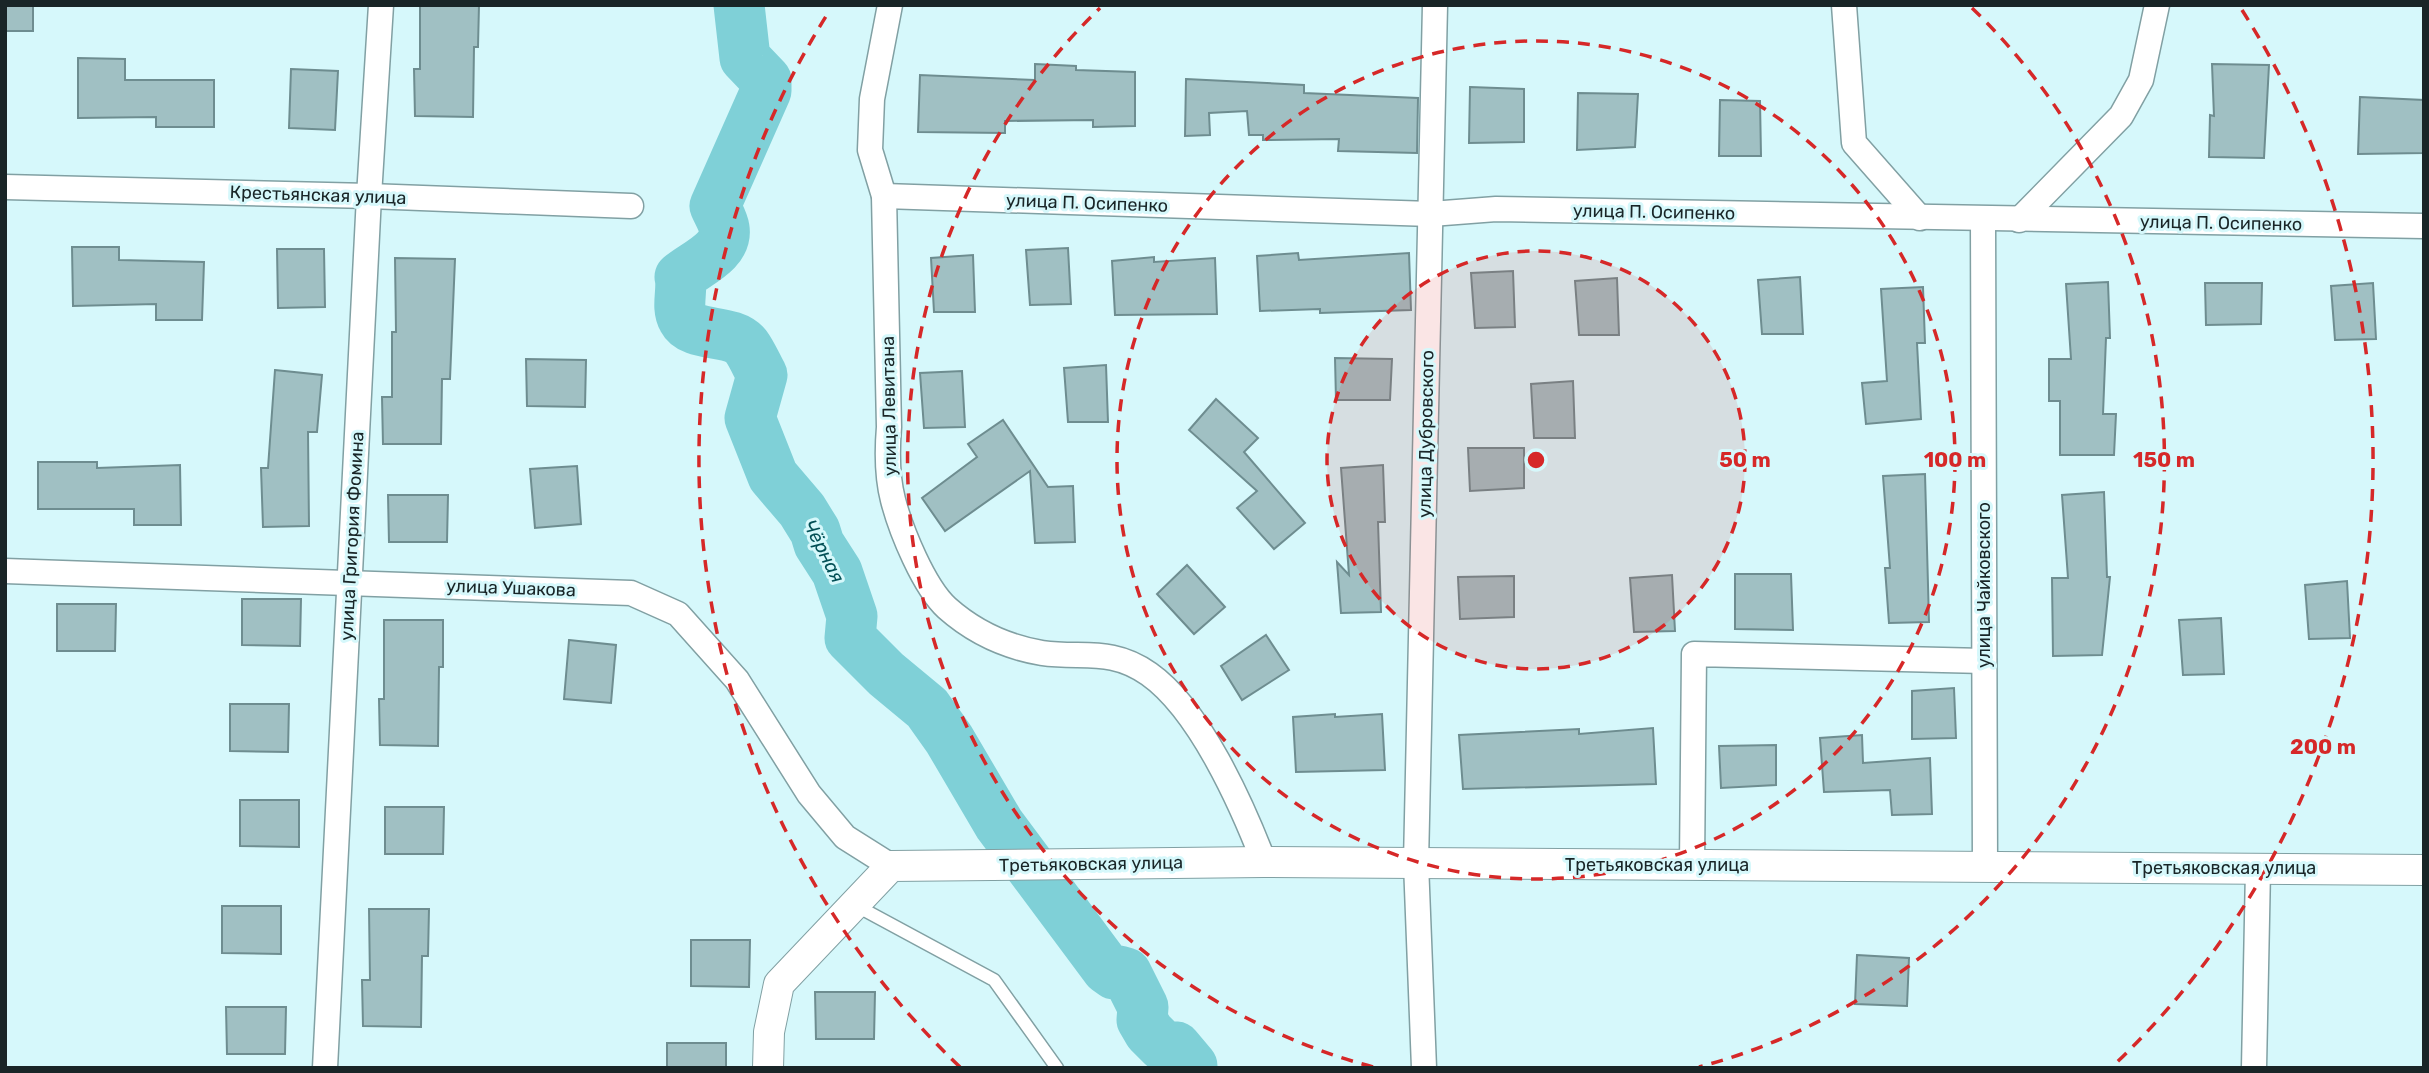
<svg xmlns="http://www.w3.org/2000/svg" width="2429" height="1073" viewBox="0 0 2429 1073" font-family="Rubik,sans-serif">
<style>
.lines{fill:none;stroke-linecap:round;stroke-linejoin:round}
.river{stroke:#7fd0d7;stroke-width:51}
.building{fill:#a0c0c3;stroke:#6e8d90;stroke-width:2}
.service-casing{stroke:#81a0a3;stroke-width:15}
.minor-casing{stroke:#81a0a3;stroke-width:27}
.tertiary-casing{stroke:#81a0a3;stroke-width:32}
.service{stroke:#fff;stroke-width:12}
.minor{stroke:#fff;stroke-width:24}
.tertiary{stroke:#fff;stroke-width:30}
.ring{fill:none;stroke:#d62828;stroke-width:3.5;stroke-dasharray:12 9}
.labels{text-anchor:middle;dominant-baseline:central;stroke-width:6;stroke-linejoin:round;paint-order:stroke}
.street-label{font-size:18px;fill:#192527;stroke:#d6f8fb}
.water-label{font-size:19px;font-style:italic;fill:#035056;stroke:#d6f8fb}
.centre{fill:#d62828;stroke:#d6f8fb;stroke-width:3.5}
.ring-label{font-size:21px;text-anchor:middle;font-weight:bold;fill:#d62828;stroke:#d6f8fb;stroke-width:6;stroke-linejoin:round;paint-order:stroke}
</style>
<rect width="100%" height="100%" fill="#d6f8fb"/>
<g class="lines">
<path class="river" d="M739,5L745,58L766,80V91L715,206C718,213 723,221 724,228C728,252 695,264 680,277C683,290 676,307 683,319C693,338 731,328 746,346C752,354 757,366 762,375L750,418L773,476L802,510L815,531L819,544L837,572L852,616L850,638L886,674L927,708L949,739L999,824L1107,969L1114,974L1119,971L1126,973L1143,1007L1142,1020L1149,1032L1163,1046L1176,1047L1192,1066V1068"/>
</g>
<g class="building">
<rect x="5" y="5" width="28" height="26"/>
<path d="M420,5H479L478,47H474L473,117L415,116L414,69H420Z"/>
<path d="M78,58L125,59V80H214V127H156V117L78,118Z"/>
<path d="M1035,64L1076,66V70L1135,72V126L1093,127V120L1005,121V133L918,132L920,75L1035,80Z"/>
<path d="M2212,64L2269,65L2264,158L2209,157L2210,115L2214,116Z"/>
<path d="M291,69L338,71L335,130L289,128Z"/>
<path d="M1186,79L1304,85V93L1418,98L1417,153L1338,151L1339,139L1263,140V135H1249L1247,111L1209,113L1210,135L1185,136Z"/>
<path d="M1470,87L1524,89V142L1469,143Z"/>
<path d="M1578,93L1638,94L1635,147L1577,150Z"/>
<path d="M2360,97L2424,100V153L2358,154Z"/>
<path d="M1720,100L1760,101L1761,156H1719Z"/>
<path d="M72,247H119V260L204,262L202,320H156V304L73,306Z"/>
<path d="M1068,248L1071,304L1030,305L1026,250Z"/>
<path d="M277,249H324L325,307L278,308Z"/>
<path d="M1298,253L1299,260L1409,253L1411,310L1320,313V309L1260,311L1257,256Z"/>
<path d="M973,255L975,312H934L931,258Z"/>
<path d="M1154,257V262L1215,258L1217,314L1115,315L1112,261Z"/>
<path d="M395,258L455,259L450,379H442L441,444H383L382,397H392V332H396Z"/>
<path d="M1513,271L1515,327L1475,328L1471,273Z"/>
<path d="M1800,277L1803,334H1762L1758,280Z"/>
<path d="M1617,278L1619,335H1579L1575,281Z"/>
<path d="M2108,282L2110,338H2106L2103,414H2116L2114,455H2060V401H2049V359H2071L2066,284Z"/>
<path d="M2205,283H2262L2261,324L2206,325Z"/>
<path d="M2373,283L2376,339L2335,340L2331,286Z"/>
<path d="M1923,287L1925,343H1917L1921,419L1866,424L1862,383L1887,381L1881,289Z"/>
<path d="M1335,358L1392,359L1390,400H1336Z"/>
<path d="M526,359L586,360L585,407L527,406Z"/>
<path d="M1106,365L1108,422H1068L1064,368Z"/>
<path d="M275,370L322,375L317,432H308L309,526L263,527L261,468H268Z"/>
<path d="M962,371L965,427L924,428L920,373Z"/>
<path d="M1573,381L1575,438H1534L1531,384Z"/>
<path d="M1216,399L1258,438L1244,452L1305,523L1274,549L1237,508L1257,491L1189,430Z"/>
<path d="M1003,420L1048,487L1073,486L1075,542L1035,543L1030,471L945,531L922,498L977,457L968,444Z"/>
<path d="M1468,448H1524V488L1470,491Z"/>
<path d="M38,462H97V468L180,465L181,525H134V509H38Z"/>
<path d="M1383,465L1385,522H1378L1381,612L1341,613L1337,562L1349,575L1341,468Z"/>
<path d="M577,466L581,524L535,528L530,469Z"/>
<path d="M1925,474L1929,622L1889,623L1885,568H1890L1883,476Z"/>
<path d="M2104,492L2107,577H2110L2102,655L2053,656L2052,578H2068L2062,495Z"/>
<path d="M388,495H448L447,542H389Z"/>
<path d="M1187,565L1225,607L1194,634L1157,594Z"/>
<path d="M1735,574H1791L1793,630L1735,629Z"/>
<path d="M1672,575L1675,631L1634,632L1630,578Z"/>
<path d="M1514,576V617L1460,619L1458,577Z"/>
<path d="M2347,581L2350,638L2309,639L2305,585Z"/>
<path d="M242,599H301L300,646L242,645Z"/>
<path d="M57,604H116L115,651H57Z"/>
<path d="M2221,618L2224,674L2183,675L2179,620Z"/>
<path d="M384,620H443V667H439L438,746L380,745L379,699H384Z"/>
<path d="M1266,635L1289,670L1242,700L1221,666Z"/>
<path d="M569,640L616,645L611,703L564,699Z"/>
<path d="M1954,688L1956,738L1912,739V691Z"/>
<path d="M230,704H289L288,752L230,751Z"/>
<path d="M1335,714V717L1382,714L1385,770L1296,772L1293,717Z"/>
<path d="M1653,728L1656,784L1463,789L1459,735L1579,729V734Z"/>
<path d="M1862,735L1863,763L1930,758L1932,814L1892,815L1890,790L1824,792L1820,738Z"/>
<path d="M1776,745V785L1721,788L1719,746Z"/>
<path d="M240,800H299V847L240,846Z"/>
<path d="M385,807H444L443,854H385Z"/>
<path d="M222,906H281V954L222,953Z"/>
<path d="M369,909H429L428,956H422L421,1027L363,1026L362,980H370Z"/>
<path d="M691,940H750L749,987L691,986Z"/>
<path d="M1857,955L1909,958L1907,1006L1855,1004Z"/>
<path d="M815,992H875L874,1039H816Z"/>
<path d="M226,1007H286L285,1054H227Z"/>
<rect x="667" y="1043" width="59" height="25"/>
</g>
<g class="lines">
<defs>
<path id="service" d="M855,905L994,980L1057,1068"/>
<g id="minor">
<path d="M890,5L872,99L870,150L884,196L889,427C887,451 887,477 893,500C901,531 924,587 947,608C974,632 1007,647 1042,653C1082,659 1111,647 1149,674C1200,710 1242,805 1264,862"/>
<path d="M1844,5L1854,143L1920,218"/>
<path d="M5,187L369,196L631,206"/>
<path d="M884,196L1431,214L1496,209L2424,226"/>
<path d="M1983,219L1985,866"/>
<path d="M2019,220L2121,116L2141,80L2157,5"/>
<path d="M5,571L631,593L678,614L737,680L809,794L845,837L891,866"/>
<path d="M1692,865L1694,654L1984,661"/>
<path d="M325,1068L369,196L381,5"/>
<path d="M1424,1068L1416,863L1435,5"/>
<path d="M2254,1068L2258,869"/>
</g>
<path id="tertiary" d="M768,1068L769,1032L779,984L891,866L1264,862L2424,870"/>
</defs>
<use href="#service" class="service-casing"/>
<use href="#minor" class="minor-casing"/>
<use href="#tertiary" class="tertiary-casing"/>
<use href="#service" class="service"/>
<use href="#minor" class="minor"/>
<use href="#tertiary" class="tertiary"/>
</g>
<circle cx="1536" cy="460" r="209" fill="#d62828" fill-opacity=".12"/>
<g class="ring">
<circle cx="1536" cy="460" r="209"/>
<circle cx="1536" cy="460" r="419"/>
<path d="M1373 1067A628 628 0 0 1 1100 8M1972 8A628 628 0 0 1 1699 1067"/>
<path d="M960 1067A837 837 0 0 1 830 10M2242 10A837 837 0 0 1 2112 1067"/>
</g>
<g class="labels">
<g class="street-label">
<text transform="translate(318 195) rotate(2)">Крестьянская улица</text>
<text transform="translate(1087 203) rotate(2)">улица П. Осипенко</text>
<text transform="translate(1654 212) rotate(1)">улица П. Осипенко</text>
<text transform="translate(2221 223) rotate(1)">улица П. Осипенко</text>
<text transform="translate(889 406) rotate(-91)">улица Левитана</text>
<text transform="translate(1426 434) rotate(-89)">улица Дубровского</text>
<text transform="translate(352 536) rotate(-87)">улица Григория Фомина</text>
<text transform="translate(1984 585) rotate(-90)">улица Чайковского</text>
<text transform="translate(511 588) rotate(2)">улица Ушакова</text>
<text transform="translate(1091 864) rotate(-1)">Третьяковская улица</text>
<text x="1657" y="865">Третьяковская улица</text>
<text x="2224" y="868">Третьяковская улица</text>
</g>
<g class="water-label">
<text transform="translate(824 551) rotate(63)">Чёрная</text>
</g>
</g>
<circle cx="1536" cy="460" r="10" class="centre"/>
<g class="ring-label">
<text x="1745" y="467">50 m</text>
<text x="1955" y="467">100 m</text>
<text x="2164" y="467">150 m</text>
<text x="2323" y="754">200 m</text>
</g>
<rect width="2429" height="1073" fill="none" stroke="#192527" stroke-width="14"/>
</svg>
